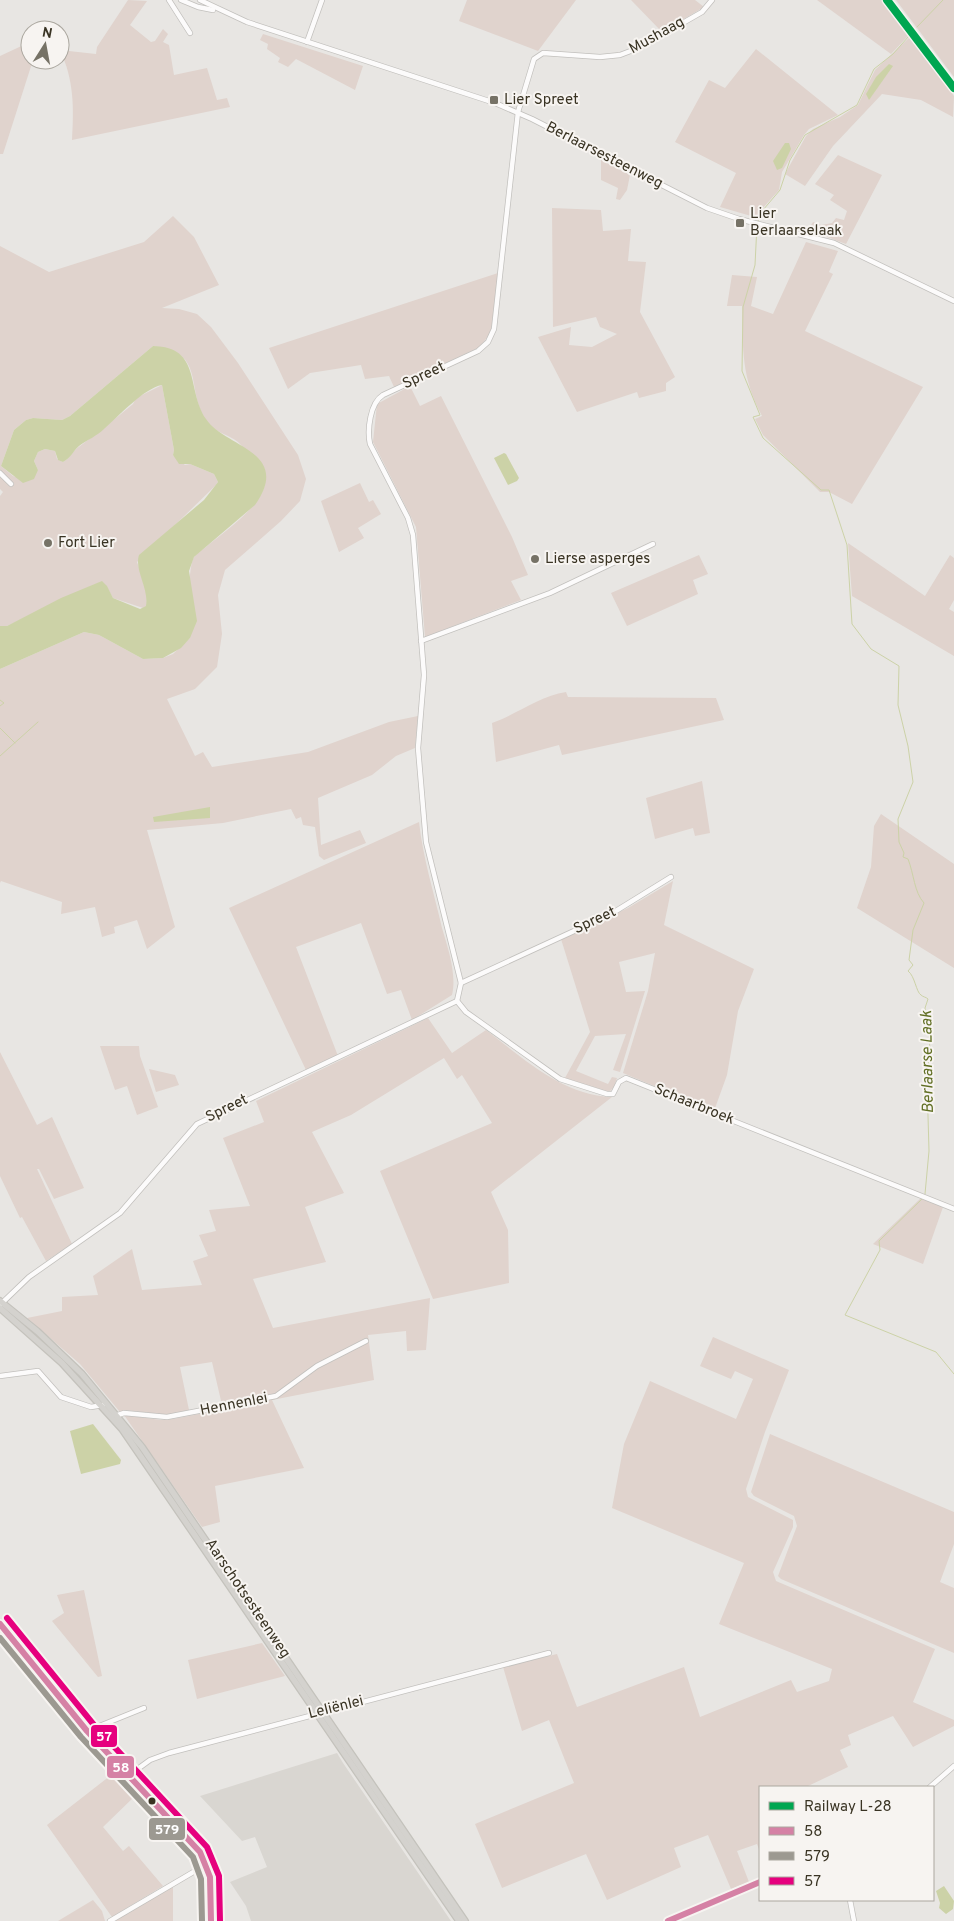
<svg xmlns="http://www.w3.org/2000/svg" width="954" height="1921" viewBox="0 0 954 1921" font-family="Overpass,sans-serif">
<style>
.built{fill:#d9d6d1}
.green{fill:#e0d3cd}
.water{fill:#ccd2a7}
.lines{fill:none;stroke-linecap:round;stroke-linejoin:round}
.stream{stroke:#ccd2a7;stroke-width:1}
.minor-casing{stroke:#c2c0bd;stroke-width:6}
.major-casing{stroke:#c4c2bc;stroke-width:8}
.minor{stroke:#fcfbfb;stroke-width:4.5}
.major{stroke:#d4d2ce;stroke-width:5.5}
.bus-1-casing{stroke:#f7f4f1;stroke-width:10}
.bus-2-casing{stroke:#f7f4f1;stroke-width:10}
.bus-3-casing{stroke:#f7f4f1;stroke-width:10}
.bus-1{stroke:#d581a5;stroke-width:6}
.bus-2{stroke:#9c9991;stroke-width:6}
.bus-3{stroke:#e6007e;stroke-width:6}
.rail-1-casing{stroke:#f7f4f1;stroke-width:11}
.rail-1{stroke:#00a651;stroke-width:8}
.poi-dot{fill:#767266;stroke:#f7f4f1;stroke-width:2}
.bus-dot{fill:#393323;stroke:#f7f4f1;stroke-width:2}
.labels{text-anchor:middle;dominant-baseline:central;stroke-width:4;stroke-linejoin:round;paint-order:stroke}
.street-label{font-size:15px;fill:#393323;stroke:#f7f4f1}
.poi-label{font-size:15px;fill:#393323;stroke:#f7f4f1;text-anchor:start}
.water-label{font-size:16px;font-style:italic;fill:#616f23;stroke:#f7f4f1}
.line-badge{stroke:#f7f4f1;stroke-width:2}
.badge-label{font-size:14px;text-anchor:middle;font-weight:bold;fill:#fff}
</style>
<rect width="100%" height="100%" fill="#e8e6e3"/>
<path class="built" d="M337,1753L343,1763L451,1921H251L246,1906L230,1882L267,1867L255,1837L242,1841L200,1796Z"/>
<g class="green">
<path d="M128,0L147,1L130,25L151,42L155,41L163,29L168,34L163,42L169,45L174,75L207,68L217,100L227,98L230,107L72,140C74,107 74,80 60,50L96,54L97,47Z"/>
<path d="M467,0H576L538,51L459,21Z"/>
<path d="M631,0H695L704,7L662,32Z"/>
<path d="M817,0H882L909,35L891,54Z"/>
<path d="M896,0H954V77Z"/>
<path d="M263,34L363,66L355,90L296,59L288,67L278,62L280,58L267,49L268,44L260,40Z"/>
<path d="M910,37L954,96L953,117L921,100L882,94L833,146L805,186L785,174L806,136L813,129L840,117L858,105L875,70Z"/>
<path d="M30,42V60H33L3,154H0V56Z"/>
<path d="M756,49L838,115L809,129L804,135L782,172L779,190L762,209L758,218L720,207L736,173L675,142L709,80L725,88Z"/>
<path d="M838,155L882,175L846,244L808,230L813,222L821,225L832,223L836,218L844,220L847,211L830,200L834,195L815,184Z"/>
<path d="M601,160L630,175L627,190L620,200L616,199L618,188L601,180Z"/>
<path d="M552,208L601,210L603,231L631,229L628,261L646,262L640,312L675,377L666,383V391L639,398L637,392L577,412L538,337L571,327L569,345L592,347L617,334L600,327L596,317L553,327Z"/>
<path d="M173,216L194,237L219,285L162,308L179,309L197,314L211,327L238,363L298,455L306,479L300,501L281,521L225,570L218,595L222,634L217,667L195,689L167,699L195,756L203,752L212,767L308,752L389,722L418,716L415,748L396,756L372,775L318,798L321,845L360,830L366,843L324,860L319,856L315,827L303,825L301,817L296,819L291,809L223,823L147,830L175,927L147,949L137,920L114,927L115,933L102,937L95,907L61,914L62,902L1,881L0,883V669L84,632L99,635L143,659L163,658L173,654L190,638C190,617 187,575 193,559C195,554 203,550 207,546C224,532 263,505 265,483C265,474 245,449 238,442C229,435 217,433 209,424C183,392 209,352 153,346L70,416L62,420L33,418L26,420L14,430L1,466L13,476L19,478L38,470L34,461L38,452L45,449L55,451L57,459L63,462C71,458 73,450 80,446C98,433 115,419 133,404L136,398L162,385L174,450L173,455L185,465L190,464L214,474L218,482L215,486L137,562L146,588L147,606L143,608L113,598L108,589L87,588L7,626H0V496L3,492L0,489V246L49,272L144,242Z"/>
<path d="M806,242L838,251L829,272L833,274L805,331L923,387L852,504L829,492H820L763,435L755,419L762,416C741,377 743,349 742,306H727L732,275L757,277L751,306L773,314Z"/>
<path d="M498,273L491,332L480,347L394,387L389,376L365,379L361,365L310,373L288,389L269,348Z"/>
<path d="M410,386L420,406L441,396L512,537L528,575L511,581L521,600L425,637L416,527L373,442L377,404Z"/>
<path d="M360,483L369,502L373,500L381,514L358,528L364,538L339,552L321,501Z"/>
<path d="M848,543L925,596L950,555L954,558V600L949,609L954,612V656L852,596Z"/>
<path d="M699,555L708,574L693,580L698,594L627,626L611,593Z"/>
<path d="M566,692L568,697L716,698L724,720L562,755L559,745L496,762L492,723C517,714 540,696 566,692Z"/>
<path d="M702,781L710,833L695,836L693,828L655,839L646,798Z"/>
<path d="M881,814L954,864V968L857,908L871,867L874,826Z"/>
<path d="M419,822C423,858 434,893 442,928C448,948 457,975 452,995L412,1020L401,990L387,994L361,923L296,947L338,1056L306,1070L229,908Z"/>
<path d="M673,881L664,925L754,969L738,1011L727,1075L714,1111L623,1073L648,991L655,953L619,962L626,992L645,991L620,1072L613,1070L626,1034L595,1036L576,1071L608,1084L612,1077L617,1078L614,1087L609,1092L565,1078L590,1032L561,939L628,908Z"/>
<path d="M428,1018L452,1053L486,1030C524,1059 562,1095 612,1097L491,1192L508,1230L509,1283L433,1299L380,1171L492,1123L462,1075L457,1079L444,1058L351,1115L312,1132L344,1193L305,1207L326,1262L253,1279L273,1328L430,1298L426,1350L407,1351L406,1331L368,1335L374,1380L272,1400L304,1468L215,1486L220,1522L202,1527L124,1415L161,1420L173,1419L271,1400V1396L222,1405L212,1362L180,1367L189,1410L167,1415L125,1410L120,1412L80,1364L27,1318L62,1311V1297L98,1295L93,1276L132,1249L142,1290L202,1285L193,1261L208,1256L199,1235L216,1231L209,1210L250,1206L223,1138L264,1122L256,1101Z"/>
<path d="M100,1046H139L140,1056L158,1107L137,1115L127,1086L115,1090Z"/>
<path d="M0,1052L37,1125L52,1117L84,1188L54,1199L39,1169H37L72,1244L46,1261L22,1217L20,1218L0,1176Z"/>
<path d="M149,1069L175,1075L179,1085L156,1092Z"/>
<path d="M921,1198L943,1207L923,1264L873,1244Z"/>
<path d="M713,1337L789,1370L765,1432L746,1489L748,1497L793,1520V1527L773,1572L776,1581L935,1649L913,1702L954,1720V1726L913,1747L893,1716L848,1735L851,1745L840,1750L848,1767L806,1787H760V1852L757,1844L737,1851L749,1882L731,1889L708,1835L674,1848L681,1867L607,1900L586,1854L502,1888L475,1824L574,1783L549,1720L522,1731L503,1667L557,1654L577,1707L684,1667L700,1717L791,1680L797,1692L829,1681L832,1669L719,1624L744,1563L612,1508L624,1444L650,1381L736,1419L753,1379L735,1371L731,1379L700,1366Z"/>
<path d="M770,1434L954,1512V1544L940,1582L954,1588V1653L781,1579L778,1576L797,1526L794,1516L754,1496L751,1492Z"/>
<path d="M84,1590L102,1676L98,1677L52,1621L64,1613L57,1595Z"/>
<path d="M262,1643L285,1676L197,1699L188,1660Z"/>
<path d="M115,1772L137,1794L103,1827L123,1851L129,1846L163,1886L112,1917L47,1825Z"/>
<path d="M173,1886V1921H115L167,1890Z"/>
<path d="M93,1900L102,1911L105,1921H58Z"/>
</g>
<g class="water">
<path d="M889,64L893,66L869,100L866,94L876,77Z"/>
<path d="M785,143H789L791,149L782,168L777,170L773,161Z"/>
<path d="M153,346C202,347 186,389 206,419C224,447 293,451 255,505L194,557L189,571L197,621L190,638L181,648L163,658L143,659L99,635L84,632L0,669V626H7L61,598L102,581L107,586L113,598L140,609L146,606C149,588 134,570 139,555L204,500L218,482L214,474L190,464H179L173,455L174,450L162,385C144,388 118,417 104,429C97,436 87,440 79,446C73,451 71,458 63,462L58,460L55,451L45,449L38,452L34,461L38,470L34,479L23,483L1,466L14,430L26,420L33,418L62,420L70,416Z"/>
<path d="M504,453L506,454L519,478L517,481L508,485L494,458Z"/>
<path d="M210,807V818L154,822L153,817Z"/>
<path d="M93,1424L121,1460L120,1464L81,1474L70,1431Z"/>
<path d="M944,1886L954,1901L953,1909L946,1914L939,1908L940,1903L936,1891Z"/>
</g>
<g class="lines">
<g class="stream">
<path d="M917,27L943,0"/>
<path d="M758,221L763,210L780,190L790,160L805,135L857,105L874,69L893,54L909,36"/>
<path d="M757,225L755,265L743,307L742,371L760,415L753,417L763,438L821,490H829L847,545L852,624L871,649L899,666L898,705L908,746L913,782L898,819L899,842L904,853L903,857L908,859C914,874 914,892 924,903L913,930L909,960L913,965L908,971C915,976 916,992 921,995C923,997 926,997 928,999L925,1008L930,1048L927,1081L929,1151L925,1194"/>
<path d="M0,700L4,703L0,706"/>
<path d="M0,728L15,743"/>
<path d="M0,756L38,722"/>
<path d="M923,1198L879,1241L880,1250L845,1315L936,1352L954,1374"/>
</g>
<defs>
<g id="minor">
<path d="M169,0L190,33"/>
<path d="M181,0L198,7L213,10"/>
<path d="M200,0L247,22L495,103L532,119L707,208L739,219L834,243L954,301"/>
<path d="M307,42L322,0"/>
<path d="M0,473L11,484"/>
<path d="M421,641L550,593L653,544"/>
<path d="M461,983L611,914L671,877"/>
<path d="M457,1001L466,1012L560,1079L607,1094H613L619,1082L626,1078L954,1209"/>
<path d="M0,1305L29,1277L120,1213L197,1124L457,1001L461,983L426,842L418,748L424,675L413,535L408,518L370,444C367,430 370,403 383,395L478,351L488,342L494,329L518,112L534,59L543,53L600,57L620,55L641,47L702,12L712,0"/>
<path d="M0,1376L38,1371L61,1397L91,1407L103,1405"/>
<path d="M118,1415L124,1413L167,1417L276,1396L317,1366L366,1341"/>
<path d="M0,1624L87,1731L200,1852C214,1875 212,1895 211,1921"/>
<path d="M87,1731L144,1708"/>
<path d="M128,1776L150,1760L169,1753L549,1653"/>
<path d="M930,1787L954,1766"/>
<path d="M850,1900L854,1921"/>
<path d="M110,1921L207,1864"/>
<path d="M668,1921L760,1882"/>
</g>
<g id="major">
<path d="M0,1301L37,1331L82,1374L142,1447L465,1921"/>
<path d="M0,1308L62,1363L122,1429L459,1921"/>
</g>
</defs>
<use href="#minor" class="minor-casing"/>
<use href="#major" class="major-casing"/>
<use href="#minor" class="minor"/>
<use href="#major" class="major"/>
<defs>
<g id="bus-1">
<path d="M0,1624L87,1731L200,1852L210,1877L211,1921"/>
<path d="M668,1921L760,1882"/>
</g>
<path id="bus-2" d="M0,1638L81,1737L193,1857L201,1879L202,1921"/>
<path id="bus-3" d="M7,1618L94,1725L207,1847L219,1876L220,1921"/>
</defs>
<use href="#bus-1" class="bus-1-casing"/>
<use href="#bus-2" class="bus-2-casing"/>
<use href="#bus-3" class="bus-3-casing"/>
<use href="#bus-1" class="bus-1"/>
<use href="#bus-2" class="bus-2"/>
<use href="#bus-3" class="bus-3"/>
<defs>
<path id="rail-1" d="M887,0L954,88"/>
</defs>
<use href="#rail-1" class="rail-1-casing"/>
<use href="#rail-1" class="rail-1"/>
</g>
<g class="poi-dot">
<rect x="489" y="95" width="10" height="10" rx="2.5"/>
<rect x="735" y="218" width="10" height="10" rx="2.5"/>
<circle cx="48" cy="543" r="5"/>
<circle cx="535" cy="559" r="5"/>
</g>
<circle class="bus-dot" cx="152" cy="1801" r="4.5"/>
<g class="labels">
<g class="street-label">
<text transform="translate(657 36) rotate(-29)">Mushaag</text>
<text transform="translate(604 156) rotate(27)">Berlaarsesteenweg</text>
<text transform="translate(424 376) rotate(-25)">Spreet</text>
<text transform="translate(595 921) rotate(-25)">Spreet</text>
<text transform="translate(694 1105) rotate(22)">Schaarbroek</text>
<text transform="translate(227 1109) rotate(-26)">Spreet</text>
<text transform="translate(234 1405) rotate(-11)">Hennenlei</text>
<text transform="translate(247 1599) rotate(56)">Aarschotsesteenweg</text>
<text transform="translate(336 1708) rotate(-14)">Leliënlei</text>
</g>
<g class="poi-label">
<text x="504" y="100">Lier Spreet</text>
<text x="750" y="214">Lier<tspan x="750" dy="17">Berlaarselaak</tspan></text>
<text x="58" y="543">Fort Lier</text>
<text x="545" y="559">Lierse asperges</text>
</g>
<g class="water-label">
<text transform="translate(928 1062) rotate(-91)">Berlaarse Laak</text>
</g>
</g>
<g class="line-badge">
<rect x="90" y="1724" width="28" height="24" rx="5" fill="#e6007e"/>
<rect x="106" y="1755" width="29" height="24" rx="5" fill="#d581a5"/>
<rect x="148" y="1817" width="38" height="24" rx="5" fill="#9c9991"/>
</g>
<g class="badge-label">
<text x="104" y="1741">57</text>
<text x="121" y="1772">58</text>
<text x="167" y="1834">579</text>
</g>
<rect x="759" y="1786" width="175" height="115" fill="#f7f4f1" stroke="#aba79f"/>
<rect x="769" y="1802" width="25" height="8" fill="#00a651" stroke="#aba79f"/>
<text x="804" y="1811" font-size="15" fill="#393323">Railway L-28</text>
<rect x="769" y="1827" width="25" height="8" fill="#d581a5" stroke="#aba79f"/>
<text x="804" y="1836" font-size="15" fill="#393323">58</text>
<rect x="769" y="1852" width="25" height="8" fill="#9c9991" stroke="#aba79f"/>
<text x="804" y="1861" font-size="15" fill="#393323">579</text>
<rect x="769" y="1877" width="25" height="8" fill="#e6007e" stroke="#aba79f"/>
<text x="804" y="1886" font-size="15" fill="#393323">57</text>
<g transform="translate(45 45) rotate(11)"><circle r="24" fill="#f7f4f1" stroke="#aba79f"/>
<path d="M0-4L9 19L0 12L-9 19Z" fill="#767266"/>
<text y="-8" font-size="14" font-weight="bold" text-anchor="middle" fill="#393323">N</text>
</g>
</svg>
